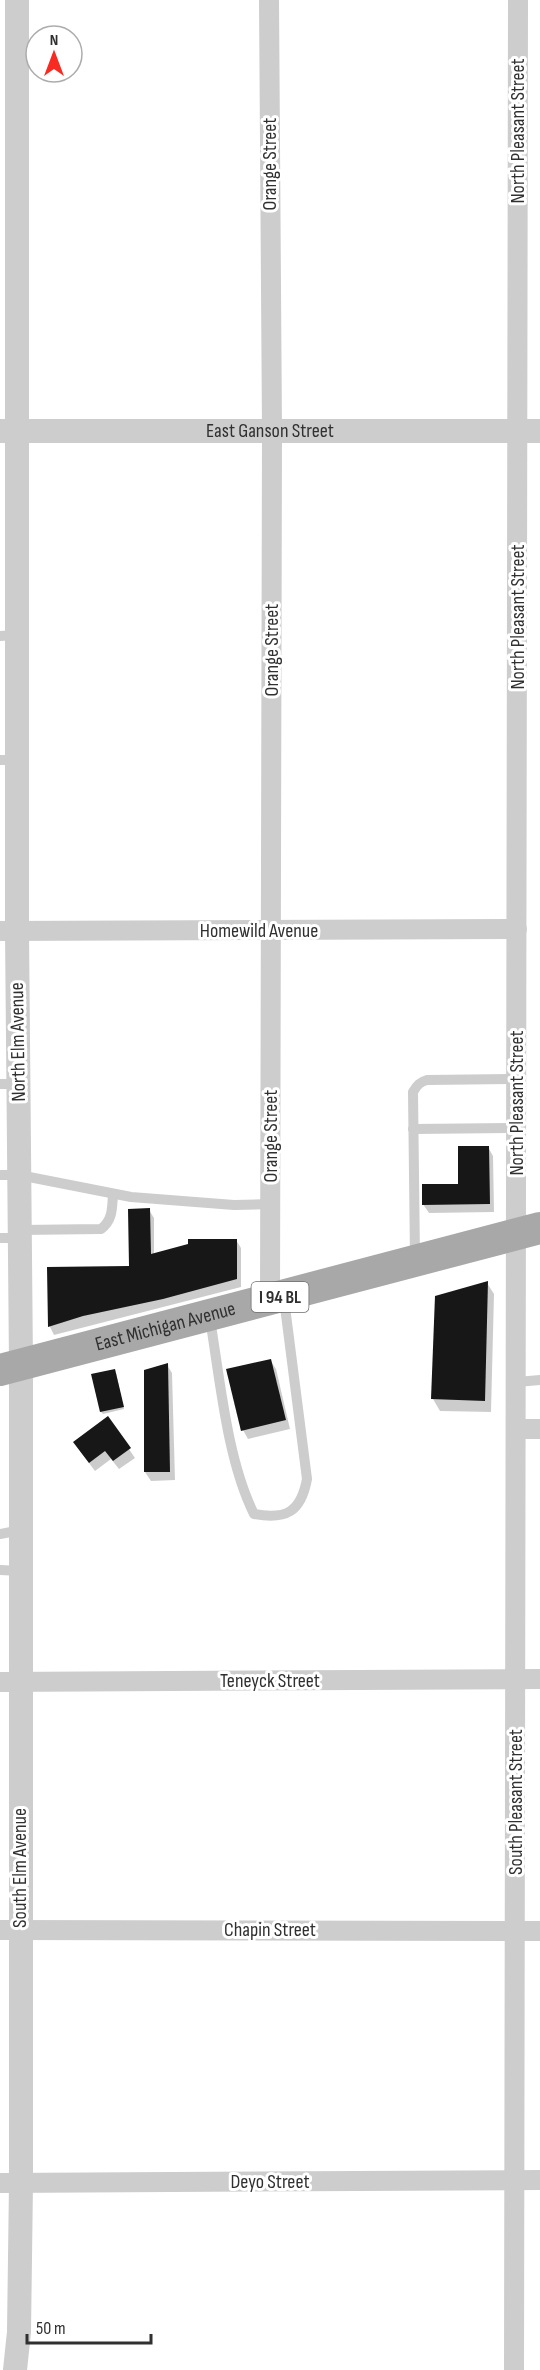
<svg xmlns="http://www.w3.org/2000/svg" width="540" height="2370" viewBox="0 0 540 2370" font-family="'Sofia Sans Condensed',sans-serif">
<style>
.shadow{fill:#0003}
.building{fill:#171717}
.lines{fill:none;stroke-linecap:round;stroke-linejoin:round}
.service{stroke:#cdcdcd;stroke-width:10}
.minor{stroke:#cdcdcd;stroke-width:20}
.tertiary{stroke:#cdcdcd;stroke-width:24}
.primary{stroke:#a8a8a8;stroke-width:32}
.labels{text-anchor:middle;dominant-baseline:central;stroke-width:6;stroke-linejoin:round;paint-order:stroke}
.shield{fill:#fff;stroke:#6e6e6e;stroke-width:1.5}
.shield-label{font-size:18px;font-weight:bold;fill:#303030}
.street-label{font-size:20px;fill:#303030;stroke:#fff}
</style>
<rect width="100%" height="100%" fill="#fff"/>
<g class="shadow">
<path d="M488,1147L493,1156L494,1212L429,1213L423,1204L460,1185Z"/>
<path d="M149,1210L154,1218V1254L236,1240L241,1248V1287L54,1335L50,1327L49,1269L131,1268Z"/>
<path d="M487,1283L494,1294L491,1412L440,1411L433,1399Z"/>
<path d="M270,1360L276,1369L290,1429L248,1439L243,1430Z"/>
<path d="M167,1365L172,1373L175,1480L151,1481L145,1472Z"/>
<path d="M116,1373L124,1409L103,1414L101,1412Z"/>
<path d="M108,1418L135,1458L119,1469L111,1459L95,1471L80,1451Z"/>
</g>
<g class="building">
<path d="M458,1146H489L490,1204L422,1205V1184H458Z"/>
<path d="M150,1208L151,1254L188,1244V1239H237V1279L163,1299L83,1316L48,1327L47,1267L129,1266L128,1209Z"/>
<path d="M488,1281L485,1401L431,1399L435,1296Z"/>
<path d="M271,1359L286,1420L241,1431L226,1369Z"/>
<path d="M168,1363L170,1472H144V1370Z"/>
<path d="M115,1369L124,1407L100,1412L91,1374Z"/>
<path d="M108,1416L131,1448L113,1461L105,1451L89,1463L73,1442Z"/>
</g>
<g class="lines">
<g class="service">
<path d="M0,636L16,635"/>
<path d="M0,760H16"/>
<path d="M0,1084H18"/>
<path d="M413,1129L517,1128"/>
<path d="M0,1175H19L131,1197L234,1205L271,1204"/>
<path d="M20,1230L101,1229C113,1220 112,1208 113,1194"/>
<path d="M0,1238H20"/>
<path d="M415,1258L413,1092C417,1085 420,1082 427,1080L517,1079"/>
<path d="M210,1319C220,1379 227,1460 254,1514C286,1520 301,1512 307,1479L284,1299"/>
<path d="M517,1382L540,1380"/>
<path d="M0,1534L21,1530"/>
<path d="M0,1570L21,1571"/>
</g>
<g class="minor">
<path d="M269,0L272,430L270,1299"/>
<path d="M0,931L517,929"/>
<path d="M517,1429H540"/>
<path d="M0,1682L540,1679"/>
<path d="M0,1930L540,1931"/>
<path d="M0,2183L540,2180"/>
<path d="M514,2370L518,0"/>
</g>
<g class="tertiary">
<path id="s1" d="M0,431H540"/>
<path d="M15,2370L19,2332L21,2183V1365L17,931V0"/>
</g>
<path class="primary" id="s2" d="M0,1370L540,1228"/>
</g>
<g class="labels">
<rect class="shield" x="251.5" y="1282" width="57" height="30" rx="4.5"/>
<g class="shield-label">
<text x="280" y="1297">I 94 BL</text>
</g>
<g class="street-label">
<text transform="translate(518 131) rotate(-90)">North Pleasant Street</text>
<text transform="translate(270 164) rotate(-90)">Orange Street</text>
<text stroke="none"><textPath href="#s1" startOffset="270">East Ganson Street</textPath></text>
<text transform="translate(518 617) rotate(-90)">North Pleasant Street</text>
<text transform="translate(272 650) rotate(-90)">Orange Street</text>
<text x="259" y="931">Homewild Avenue</text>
<text transform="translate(18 1042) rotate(-91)">North Elm Avenue</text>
<text transform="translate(517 1103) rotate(-90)">North Pleasant Street</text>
<text transform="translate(271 1136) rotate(-90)">Orange Street</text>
<text stroke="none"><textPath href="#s2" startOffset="171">East Michigan Avenue</textPath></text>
<text x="270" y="1681">Teneyck Street</text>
<text transform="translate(516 1802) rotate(-90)">South Pleasant Street</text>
<text transform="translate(20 1868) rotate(-90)">South Elm Avenue</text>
<text x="270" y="1930">Chapin Street</text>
<text x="270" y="2182">Deyo Street</text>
</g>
</g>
<g transform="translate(54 54)"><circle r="28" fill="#ffffff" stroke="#acacac" stroke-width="1.5"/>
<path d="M0-4.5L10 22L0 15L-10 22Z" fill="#f72b21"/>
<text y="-9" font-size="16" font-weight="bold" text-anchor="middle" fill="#303030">N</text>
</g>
<path d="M27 2334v9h124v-9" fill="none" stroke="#303030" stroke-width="3"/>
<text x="36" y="2334" font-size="18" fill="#303030" stroke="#ffffff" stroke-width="4.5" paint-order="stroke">50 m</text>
</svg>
